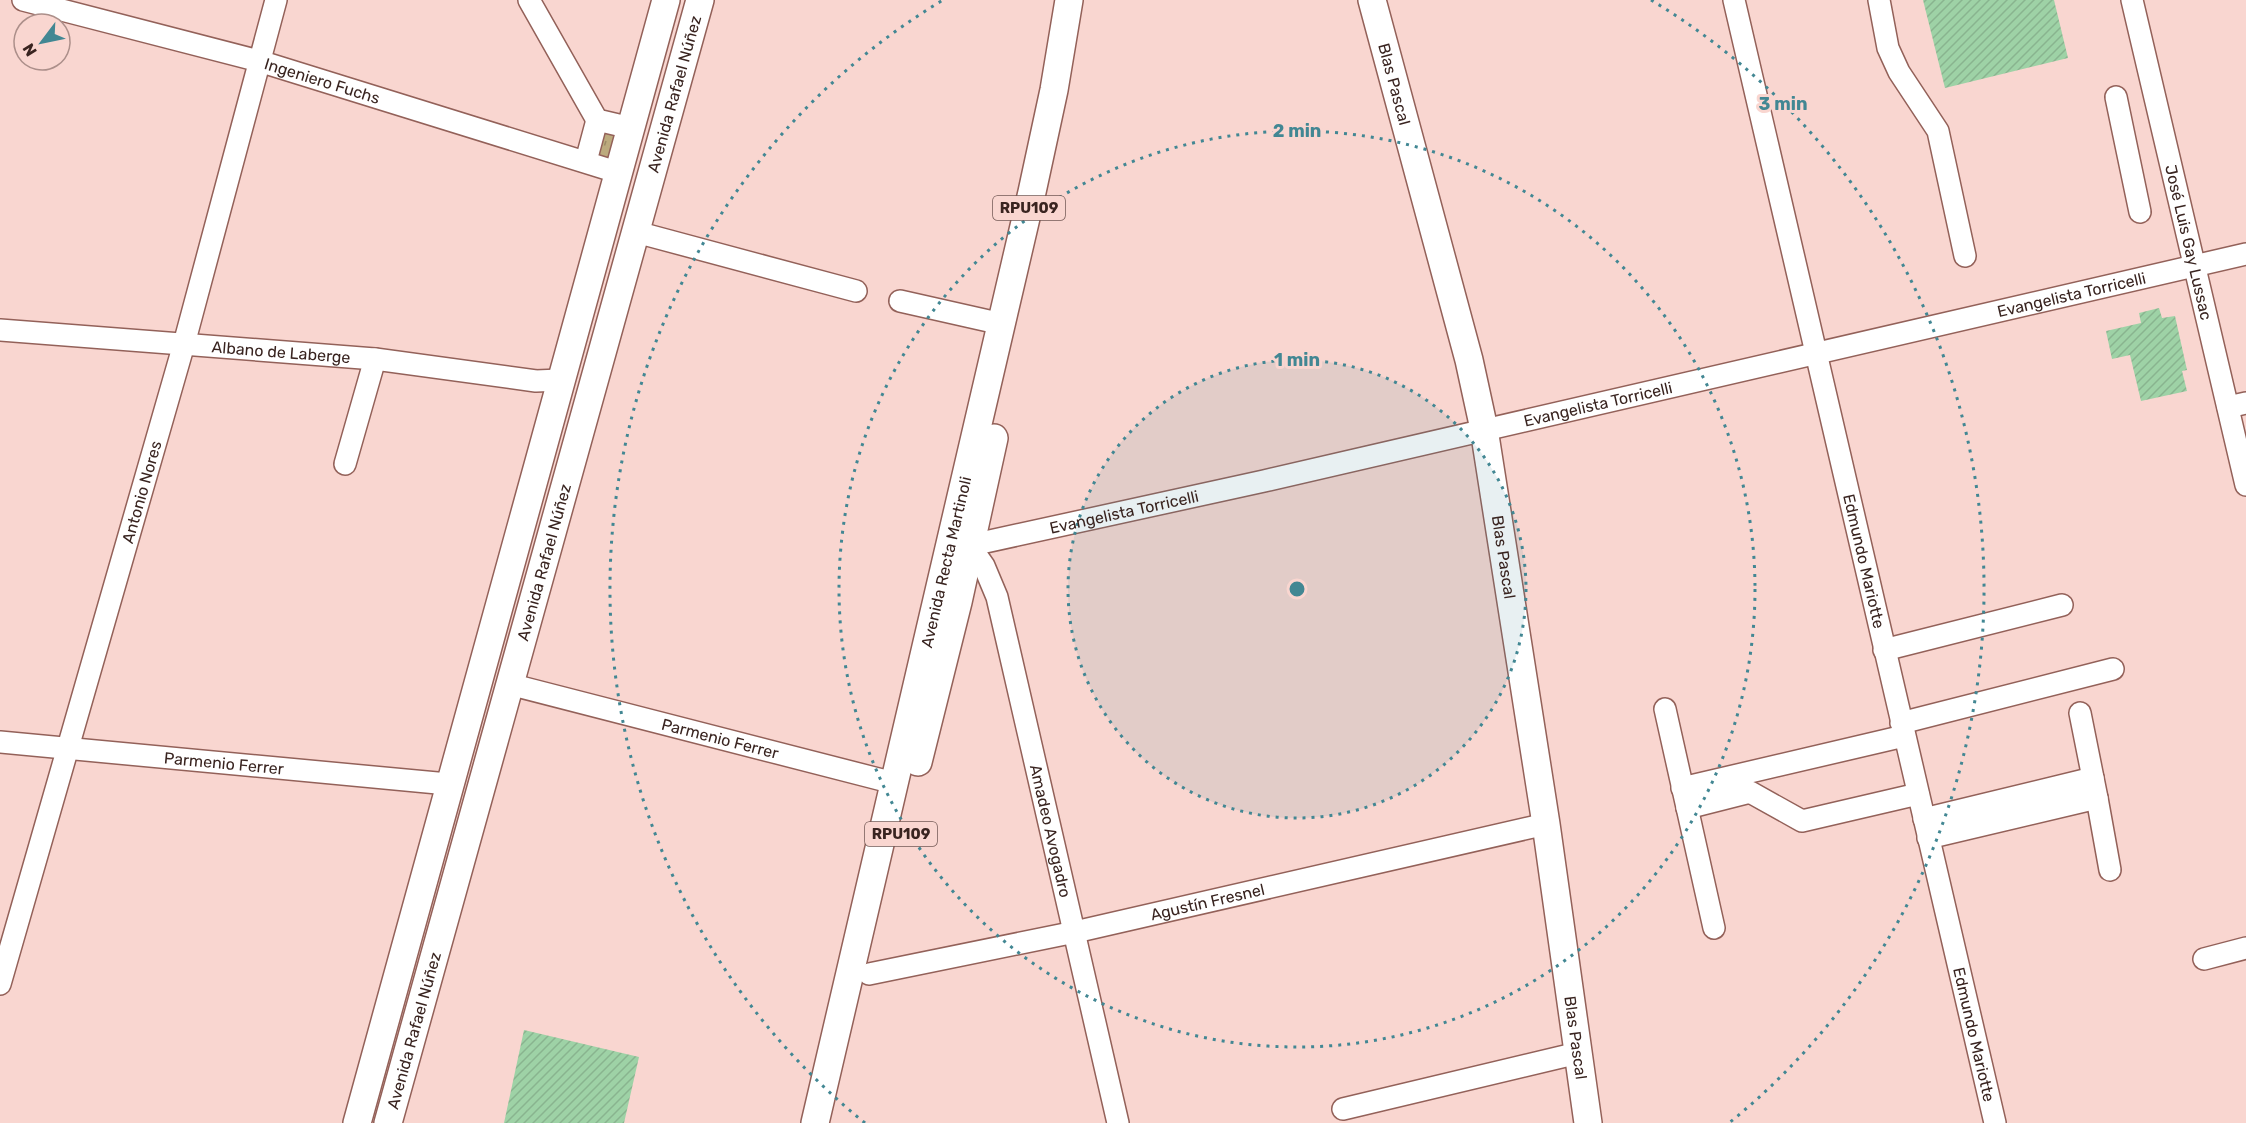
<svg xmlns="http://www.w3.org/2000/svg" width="2246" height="1123" viewBox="0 0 2246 1123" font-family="Rubik,sans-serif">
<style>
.grass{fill:url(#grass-tufts)}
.building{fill:url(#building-hatch)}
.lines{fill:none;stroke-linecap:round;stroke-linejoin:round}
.minor-casing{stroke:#936159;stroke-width:24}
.major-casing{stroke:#936159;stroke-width:30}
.minor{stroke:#fff;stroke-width:21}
.major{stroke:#fff;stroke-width:27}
.ring{fill:none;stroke:#428793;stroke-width:3;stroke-dasharray:3 6}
.labels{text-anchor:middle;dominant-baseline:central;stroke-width:6;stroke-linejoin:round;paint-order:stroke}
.shield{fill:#f9d6d0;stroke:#735955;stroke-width:1.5}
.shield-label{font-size:15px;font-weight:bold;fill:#392420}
.street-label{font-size:16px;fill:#392420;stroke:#f9d6d0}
.centre{fill:#428793;stroke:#f9d6d0;stroke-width:3}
.ring-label{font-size:18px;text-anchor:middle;font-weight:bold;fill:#428793;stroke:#f9d6d0;stroke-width:6;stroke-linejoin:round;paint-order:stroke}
</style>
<defs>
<pattern id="grass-tufts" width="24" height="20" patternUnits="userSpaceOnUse" patternTransform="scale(1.5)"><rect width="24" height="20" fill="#bcaa7d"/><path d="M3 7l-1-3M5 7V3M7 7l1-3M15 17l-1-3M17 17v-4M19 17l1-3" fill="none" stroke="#9a8a66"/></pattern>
<pattern id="building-hatch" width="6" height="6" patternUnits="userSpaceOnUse" patternTransform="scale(1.5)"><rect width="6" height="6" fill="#9ed2a6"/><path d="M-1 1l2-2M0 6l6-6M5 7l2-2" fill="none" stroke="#89b48f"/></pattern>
</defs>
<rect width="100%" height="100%" fill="#f9d6d0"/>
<path class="grass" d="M597,126L620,131L611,163L590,157Z"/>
<g class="building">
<path d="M1923,0H2054L2068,58L1945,88Z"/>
<path d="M2159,308L2162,318L2175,316L2187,370L2182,371L2187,391L2141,401L2130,355L2112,359L2106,331L2141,323L2139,313Z"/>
<path d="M524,1030L639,1057L624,1123H504Z"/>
</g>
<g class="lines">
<defs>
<g id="minor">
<path id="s1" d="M23,0L259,61L620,173"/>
<path d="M529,0L597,120L631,128"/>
<path id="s2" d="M1734,0L1995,1123"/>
<path d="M1879,0L1888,48L1899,72L1938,131L1965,256"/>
<path id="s3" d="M2132,0L2246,485"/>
<path d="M2116,97L2140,212"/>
<path d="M586,161L597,120"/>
<path d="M636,232L856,291"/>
<path d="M900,301L1002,324"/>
<path id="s4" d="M0,330L375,359L536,381L560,380"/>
<path d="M2228,407L2246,403"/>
<path d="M345,464L375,359"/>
<path id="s5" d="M970,546L984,566L997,597L1118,1123"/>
<path id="s6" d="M958,548L1264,481L2246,254"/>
<path d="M1884,650L2062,605"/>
<path id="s7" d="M509,684L894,783"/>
<path d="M1665,709L1714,928"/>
<path d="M2080,713L2093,778"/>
<path d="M1901,723L2113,669"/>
<path id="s8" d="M0,742L448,784"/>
<path d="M1682,788L1904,736"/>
<path d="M2097,798L2110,870"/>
<path d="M1687,808L1750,792L1802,821L1918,794"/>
<path d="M1924,819L2093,778L2097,798L1928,838"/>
<path d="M2204,959L2246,948"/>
<path id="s9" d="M869,974L1075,932L1546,824"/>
<path id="s10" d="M0,984L184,344L276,0"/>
<path d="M1343,1109L1578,1053"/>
</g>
<g id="major">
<path id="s11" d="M1372,0L1469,360L1484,429L1546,824L1588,1123"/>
<path d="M918,762L958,602L994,438"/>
<path d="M357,1123L666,0"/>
<path id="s12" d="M388,1123L700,0"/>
<path id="s13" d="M815,1123L1032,192L1054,90L1069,0"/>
</g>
</defs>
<use href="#minor" class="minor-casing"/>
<use href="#major" class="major-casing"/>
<use href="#minor" class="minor"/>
<use href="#major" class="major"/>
</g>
<circle cx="1297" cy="589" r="229" fill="#428793" fill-opacity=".12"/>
<g class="ring">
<circle cx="1297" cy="589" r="229"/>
<circle cx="1297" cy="589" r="458"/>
<path d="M865 1123A687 687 0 0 1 943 0M1651 0A687 687 0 0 1 1729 1123"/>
</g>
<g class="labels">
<g class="shield">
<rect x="993" y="196" width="72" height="24" rx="4.5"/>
<rect x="865" y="822" width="72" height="24" rx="4.5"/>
</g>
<g class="shield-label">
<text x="1029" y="208">RPU109</text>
<text x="901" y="834">RPU109</text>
</g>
<g class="street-label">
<text stroke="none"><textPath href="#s1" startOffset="310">Ingeniero Fuchs</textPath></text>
<text stroke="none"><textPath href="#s11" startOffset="87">Blas Pascal</textPath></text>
<text stroke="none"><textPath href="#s12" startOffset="1068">Avenida Rafael Núñez</textPath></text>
<text stroke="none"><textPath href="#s3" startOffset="249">José Luis Gay Lussac</textPath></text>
<text stroke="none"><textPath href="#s6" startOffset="1142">Evangelista Torricelli</textPath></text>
<text stroke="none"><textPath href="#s4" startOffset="282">Albano de Laberge</textPath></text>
<text stroke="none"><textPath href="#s6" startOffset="656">Evangelista Torricelli</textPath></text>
<text stroke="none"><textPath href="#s10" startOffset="512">Antonio Nores</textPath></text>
<text stroke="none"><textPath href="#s6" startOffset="170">Evangelista Torricelli</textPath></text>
<text stroke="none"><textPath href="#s11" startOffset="573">Blas Pascal</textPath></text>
<text stroke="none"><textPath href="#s12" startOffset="582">Avenida Rafael Núñez</textPath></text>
<text stroke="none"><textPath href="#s13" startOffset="576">Avenida Recta Martinoli</textPath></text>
<text stroke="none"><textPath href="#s2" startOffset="576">Edmundo Mariotte</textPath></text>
<text stroke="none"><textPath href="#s7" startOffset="218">Parmenio Ferrer</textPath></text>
<text stroke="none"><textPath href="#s8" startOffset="225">Parmenio Ferrer</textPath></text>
<text stroke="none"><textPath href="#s5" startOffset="298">Amadeo Avogadro</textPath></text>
<text stroke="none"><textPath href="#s9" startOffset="346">Agustín Fresnel</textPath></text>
<text stroke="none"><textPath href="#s12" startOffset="96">Avenida Rafael Núñez</textPath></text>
<text stroke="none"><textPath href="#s2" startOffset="1062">Edmundo Mariotte</textPath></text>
<text stroke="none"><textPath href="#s11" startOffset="1059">Blas Pascal</textPath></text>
</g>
</g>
<circle cx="1297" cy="589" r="9" class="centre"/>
<g class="ring-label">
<text x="1783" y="110">3 min</text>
<text x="1297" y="137">2 min</text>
<text x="1297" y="366">1 min</text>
</g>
<g transform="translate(42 42) rotate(238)"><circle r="28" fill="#f9d6d0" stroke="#ac8f8a" stroke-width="1.5"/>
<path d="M0-4.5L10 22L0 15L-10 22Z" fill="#428793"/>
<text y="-9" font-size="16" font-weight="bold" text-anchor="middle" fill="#392420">N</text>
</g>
</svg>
